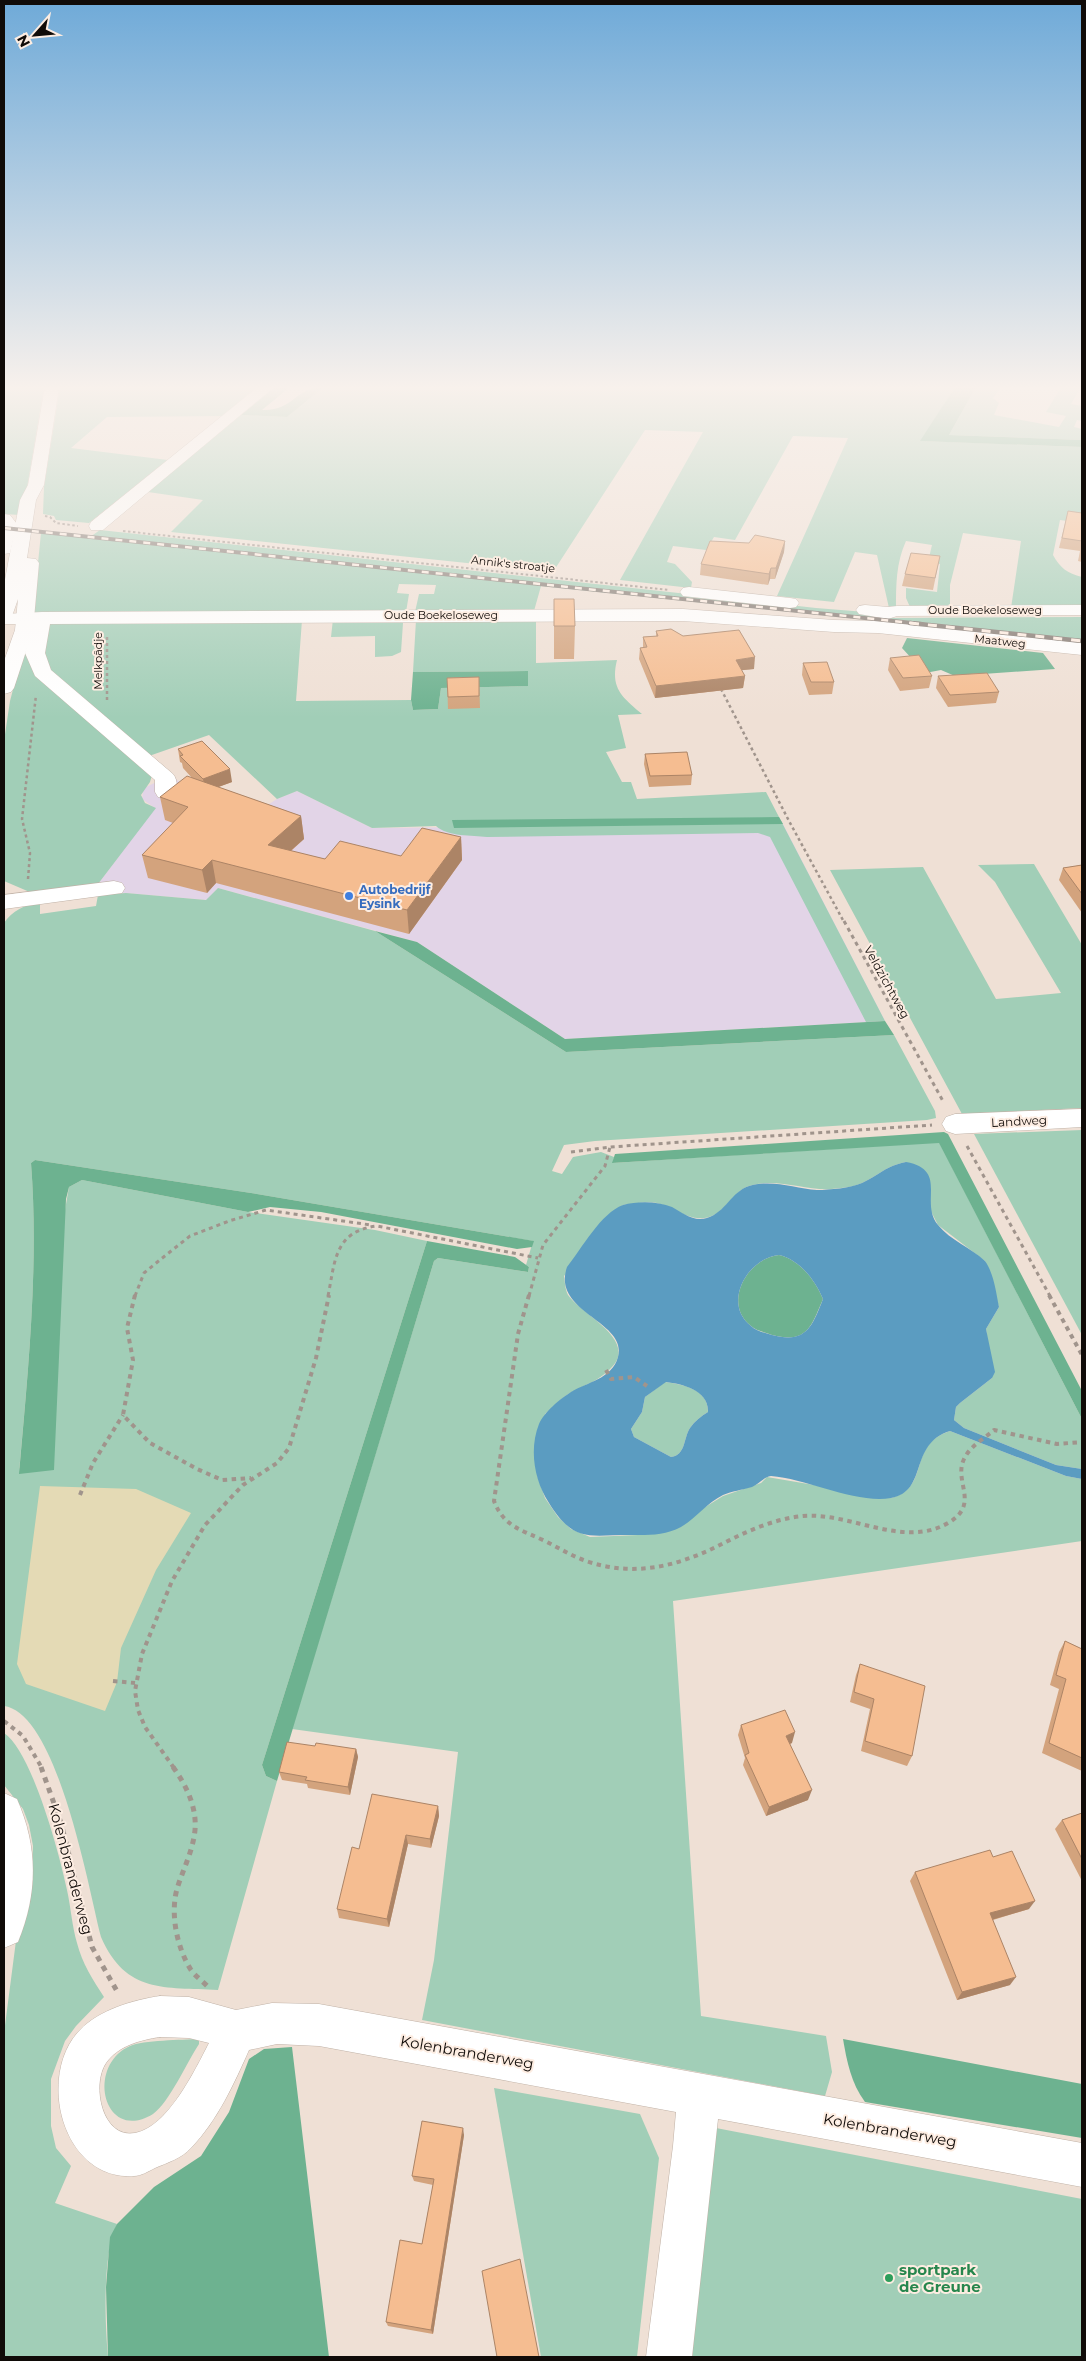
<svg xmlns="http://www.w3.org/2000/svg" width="1086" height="2361" viewBox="0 0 1086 2361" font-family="Montserrat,sans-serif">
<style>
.industrial{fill:#e2d4e7}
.green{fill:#a1ceb7}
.forest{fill:#6db290}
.sand{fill:#e4dab5}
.water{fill:#5b9cc1;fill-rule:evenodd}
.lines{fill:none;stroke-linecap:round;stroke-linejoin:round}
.minor-casing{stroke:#c0b2a7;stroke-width:1}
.major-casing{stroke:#c0b2a7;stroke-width:1}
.path-far4{stroke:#a0948c;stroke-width:2;stroke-dasharray:2.5 2.5;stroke-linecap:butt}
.path-far3{stroke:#a0948c;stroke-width:2.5;stroke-dasharray:3 3;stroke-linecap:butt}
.path-far2{stroke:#a0948c;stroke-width:3;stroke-dasharray:4 4;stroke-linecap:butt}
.path-far1{stroke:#a0948c;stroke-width:4;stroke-dasharray:4.5 4.5;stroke-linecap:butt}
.path{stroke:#a0948c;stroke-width:5;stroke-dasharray:5.5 5.5;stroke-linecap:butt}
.minor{fill:#fff;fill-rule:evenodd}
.major{fill:#fff;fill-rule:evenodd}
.rail-far1-casing{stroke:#847a73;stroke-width:4}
.rail-casing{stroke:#847a73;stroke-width:4.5}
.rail-far1{stroke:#fdede2;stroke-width:2.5;stroke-dasharray:7;stroke-linecap:butt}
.rail{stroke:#fdede2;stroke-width:3;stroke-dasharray:9;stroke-linecap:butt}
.wall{fill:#d3a37d}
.shaded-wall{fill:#ac8466}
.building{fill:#f5bd91;stroke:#ac8466}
.shop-dot{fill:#3f7fe0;stroke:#fdede2;stroke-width:2}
.leisure-dot{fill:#2e9e5b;stroke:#fdede2;stroke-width:2}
.labels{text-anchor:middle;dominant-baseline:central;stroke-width:4;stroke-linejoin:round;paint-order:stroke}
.far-street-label{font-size:11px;fill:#100b08;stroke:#fdede2}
.shop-label{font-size:12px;font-weight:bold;fill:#366cbe;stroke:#fdede2;text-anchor:start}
.street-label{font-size:12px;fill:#100b08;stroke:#fdede2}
.near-street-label{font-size:15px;fill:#100b08;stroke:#fdede2}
.near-leisure-label{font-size:15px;font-weight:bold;fill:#27864d;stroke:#fdede2;text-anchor:start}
</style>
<rect width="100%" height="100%" fill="#efe0d5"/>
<path class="industrial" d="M171,775L194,794L255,813L277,799L297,791L372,828L783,824L885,1021L565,1039L417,942L218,888L207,900L126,893L98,895V884L155,808L142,799L143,791L146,787Z"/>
<g class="green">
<path d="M4,387H44L27,488L20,515L4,514Z"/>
<path d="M60,387H262L228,416L107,417L71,448L168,460L89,523L56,520L54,516L43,514L44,487Z"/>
<path d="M324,387H955L921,441L1082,447V523L1060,520L1053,555C1060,568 1067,573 1082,577V607L1011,608L1021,541L963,533L950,585V608L910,607L906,598V588L937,592L940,564L928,562L932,545L906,541C896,563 896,585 896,609L889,608L877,555L855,552L834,602L777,596L848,438L793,436L735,540L714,537L706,550L673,546L667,562L675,564L692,582L691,588L620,580L703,432L645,430L553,572L171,532L203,500L148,492L241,415L287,417Z"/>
<path d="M976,387H1001L993,398L999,403L994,415L1059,427L1066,416L1046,412L1061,387H1081L1071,404L1082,406V421L1077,420L1074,427L1082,429V440L949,435Z"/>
<path d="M100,530L816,608L878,613L870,620L541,586L534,611L415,612L419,594H434L436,585L399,584L397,593L409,594L406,612L33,613L41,533L90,537Z"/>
<path d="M1082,617V643L890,622V618Z"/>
<path d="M333,619L400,620L403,623L401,652L392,656L375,657V636L331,637Z"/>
<path d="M302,620L296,701L411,700L413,710L438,709L441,688L527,686V671L413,672L416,620H536V663L617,660C610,688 622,697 642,714L618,715L626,748L606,752L622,782H631L637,799L766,792L885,1021L866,1022L770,837L758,833L487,837C472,835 448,837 436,826L372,828L297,791L277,799L209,735L149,756L54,678L42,661L48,622Z"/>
<path d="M31,621V654L152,775L150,782L141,795L145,803L156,808L98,884L32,893L4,881V741L10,701Z"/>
<path d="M1034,864L1082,945V1108L962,1114L830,870L923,867L996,999L1061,993L995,882L978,865Z"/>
<path d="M218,888L375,931L566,1052L894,1035L935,1111L936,1118L927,1120L595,1141L564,1145L552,1171L562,1174L573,1157L601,1152L614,1157L613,1163L939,1142L1082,1419V1469L1056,1465L964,1428L954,1420L956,1407L960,1403L992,1378L986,1329L999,1307L985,1261L938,1225L906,1162C886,1166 879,1175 862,1183C854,1187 841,1188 832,1189C805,1191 776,1177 749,1186C731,1192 725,1216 704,1218C686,1220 674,1207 657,1203C647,1201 634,1204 623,1205L564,1276C565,1282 565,1289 568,1295C582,1315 639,1340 611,1368C599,1381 586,1384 572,1392C562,1397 553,1407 545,1414L537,1475L545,1498L558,1517L571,1529L590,1537L638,1535L682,1526L702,1509L723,1496L761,1483L767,1477L891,1498C932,1487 906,1445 950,1431L1066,1476L1082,1479V1541L673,1601L701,2016L826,2036L832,2072L825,2096L422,2020L434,1960L458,1752L292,1729L434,1261L438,1258L528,1272L529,1267L526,1265L533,1241L251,1193L35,1160L31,1163C39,1266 28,1371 19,1473L69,1187L82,1180L248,1212L375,1230L427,1241L262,1765L266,1776L277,1781L218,1990C164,1987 126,1994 101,1937C89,1891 58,1713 4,1706V923C12,911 25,904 40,903V914L96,906L98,895L126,893L206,900Z"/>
<path d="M1082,1130V1335L974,1134Z"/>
<path d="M665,1382C683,1384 709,1390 708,1412C701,1416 695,1421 690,1428C683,1439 686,1455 671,1457L634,1437L631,1429L642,1412L645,1397Z"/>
<path d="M4,1733C32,1751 60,1856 67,1890C71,1908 72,1926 77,1943C82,1963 93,1980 104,1997L76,2026L65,2041L51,2079V2126L56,2148L71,2166L55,2203L117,2224C102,2255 105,2323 108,2357H4V2033L17,1933L32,1869L33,1846L29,1825L23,1809L4,1785Z"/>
<path d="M199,2039V2044C187,2062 169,2103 153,2114C104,2144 85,2066 130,2046C143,2040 182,2040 199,2039Z"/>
<path d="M494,2088L640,2114L659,2158L637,2357H541Z"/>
<path d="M716,2128L1082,2199V2357H685Z"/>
</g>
<g class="forest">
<path d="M275,387H290L262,410C294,411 295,387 324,387L287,417L241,415Z"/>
<path d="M955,387H976L949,435L1082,440V447L920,441Z"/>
<path d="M907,638L1043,653L1055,669L955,676L941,670L925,673L902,648Z"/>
<path d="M528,671V686L441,688L438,709L413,710L411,700L413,672Z"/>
<path d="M779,817L783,824L454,828L452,820Z"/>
<path d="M375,931L417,942L565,1039L885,1021L894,1035L566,1052Z"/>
<path d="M944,1132L948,1134L1082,1391V1419L939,1143L612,1163L615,1154Z"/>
<path d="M35,1160L251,1193L534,1241L532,1247L517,1249L321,1212L270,1207L248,1212L82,1180L69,1187L66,1199L54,1470L19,1474C28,1371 39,1266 31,1163Z"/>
<path d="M427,1241L515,1257L529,1267L528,1272L438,1258L434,1261L277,1781L266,1776L262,1765Z"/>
<path d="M779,1255C800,1260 815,1280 823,1299C811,1327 807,1344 772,1335C765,1332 756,1331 751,1326C722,1304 747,1258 779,1255Z"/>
<path d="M843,2039L1082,2084V2138L865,2102C851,2083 847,2062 843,2039Z"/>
<path d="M292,2047L329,2357H108L106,2287L110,2237L117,2224L154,2187L201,2156L229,2112L249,2059L264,2049Z"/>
</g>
<path class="sand" d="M40,1486L136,1489L191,1513L156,1570L121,1648L117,1682L105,1711L26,1684L17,1664Z"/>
<path class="water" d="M906,1162C949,1170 919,1202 938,1225C950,1240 971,1248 985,1261C994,1274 996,1292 999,1307L986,1329L995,1372L992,1378L960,1403L956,1407L954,1420L964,1428L1056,1465L1082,1469V1479L1066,1476L950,1431C908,1444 929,1491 891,1498C856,1504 808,1479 771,1476C764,1477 759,1484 752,1487C742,1490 732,1491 723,1495C707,1503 696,1518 681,1527C664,1536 648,1535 629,1535C588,1535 574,1543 549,1503C534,1480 529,1449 539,1424C544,1412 560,1399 571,1392C587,1382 612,1379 618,1357C628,1321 551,1313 567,1267C582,1248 601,1213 623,1205C637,1201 658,1201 672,1207C683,1213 693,1222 707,1218C726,1212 731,1192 749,1186C771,1179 795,1188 817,1190C830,1190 850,1188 862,1183C879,1175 886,1166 906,1162ZM779,1255C800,1260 815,1280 823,1299C812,1327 806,1344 772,1335C765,1333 756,1331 751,1326C722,1304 747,1258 779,1255ZM666,1382C682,1384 709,1390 708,1412C701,1416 695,1421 690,1428C683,1439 686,1455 671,1457L634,1437L631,1429L642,1412L645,1397Z"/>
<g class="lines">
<defs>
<g id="minor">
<path d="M258,387H274L103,530H91L89,526L91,522Z"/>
<path d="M4,514L10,515L17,524L10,553L4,554Z"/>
<path d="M689,587L790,598L796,599L799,603L796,607L790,608L683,596L680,592L683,588Z"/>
<path d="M865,605L888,607L897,606L1082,605V615L897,616L888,619L859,614L856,610L859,606Z"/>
<path d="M683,609L834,620L878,621L1082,643V655L878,633L834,632L683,621L50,624L45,653L51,670L173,774C178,780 178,790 174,797L166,798L158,797L155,792V780L35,676L25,653L32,624H4V614L42,612Z"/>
<path d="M114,881L122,883L125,888L122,893L4,909V895Z"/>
<path d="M1082,1109V1127L955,1134L946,1131L942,1124L946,1117L955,1114Z"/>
<path d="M160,1996L189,1997L236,2010L272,2003L319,2004L1082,2143V2187L718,2119L692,2357H646L673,2146L676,2112L319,2046L277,2044L249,2050C234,2084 217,2121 191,2148C182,2158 167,2163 155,2168C149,2171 141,2176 134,2176C62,2181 36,2075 80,2030C99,2010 133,2000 160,1996ZM160,2037L189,2038L209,2043C195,2070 168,2127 135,2133C102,2139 91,2085 106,2063C118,2046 140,2040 160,2037Z"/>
</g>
<g id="major">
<path d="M45,387H59L44,485L36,500L27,558L36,559L39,563L33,630L14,688L11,692L4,694V661L15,630L18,599L11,619L4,620V585L20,500L28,485Z"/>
<path d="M4,1793L17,1799C38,1847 38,1893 18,1942L4,1948Z"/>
</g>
</defs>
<use href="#minor" class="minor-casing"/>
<use href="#major" class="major-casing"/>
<g class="path-far4">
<path d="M45,516L50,517L56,523L78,526"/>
<path d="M123,531L669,590"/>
</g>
<g class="path-far3">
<path d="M107,637V701"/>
<path d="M721,689L789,821L844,922"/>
<path d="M28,879L30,853L22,819L36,695"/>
</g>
<g class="path-far2">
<path d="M844,921L944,1103"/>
<path d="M967,1146L1050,1296"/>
<path d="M571,1152L610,1147L932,1125"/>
<path d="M135,1296L144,1273L161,1259L190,1236L229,1221L266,1210L371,1225"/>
<path d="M328,1296C335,1262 334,1231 377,1226L538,1258"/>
<path d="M529,1296L543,1245L605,1166L610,1147"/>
</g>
<g class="path-far1">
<path d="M135,1295L127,1328L133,1360L123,1415L150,1443L197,1469L222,1480L251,1478"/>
<path d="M529,1295L518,1334L494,1501C504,1527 522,1530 545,1541C559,1548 572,1556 586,1561C633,1577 675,1567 718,1546C745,1532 773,1519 803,1516C851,1512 903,1549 948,1523C981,1504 953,1482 964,1459C970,1446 984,1439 994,1430L1057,1444L1082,1442"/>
<path d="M1049,1295L1082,1355"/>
<path d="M606,1370L611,1379L634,1377L647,1386"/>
<path d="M80,1495L93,1463L123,1415"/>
<path d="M113,1681L135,1683"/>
<path d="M4,1721L23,1736L42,1768"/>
<path d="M174,1768L145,1727L138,1710L135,1691L142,1654L172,1581L205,1525L243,1485L277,1463L289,1448L316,1358L329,1295"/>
</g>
<g class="path">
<path d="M41,1767L61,1823L92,1947L118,1993"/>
<path d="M173,1767C186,1785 197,1807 195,1830C193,1851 183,1869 177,1889C170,1914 177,1948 191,1970C196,1977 204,1982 210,1989"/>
</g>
<use href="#minor" class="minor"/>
<use href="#major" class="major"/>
<defs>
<path id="rail-far1" d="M4,528L922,624"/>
<path id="rail" d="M910,623L1082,641"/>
</defs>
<use href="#rail-far1" class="rail-far1-casing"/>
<use href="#rail" class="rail-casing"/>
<use href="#rail-far1" class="rail-far1"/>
<use href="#rail" class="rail"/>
</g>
<g class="wall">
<path d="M1068,511L1082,513V562L1078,561L1080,551L1059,548Z"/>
<path d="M785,541L784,552L775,579H770L768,585L700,575L701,564L749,543Z"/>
<path d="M940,556L933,590L902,586L905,574Z"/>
<path d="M554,599L575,626L574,659H554Z"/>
<path d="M656,631L683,636L754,669L741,670L745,676L743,688L655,698L639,659L640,648L643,647V637L656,636Z"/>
<path d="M890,658L932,676L929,688L900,691L888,670Z"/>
<path d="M803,663L834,682L832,694L809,695L802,675Z"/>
<path d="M938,676L999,692L996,703L948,707L936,688Z"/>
<path d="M479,677L480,708L448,709L447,678Z"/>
<path d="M178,749L232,782L218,787L301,816L304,839L291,851L325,859L401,856L461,837L462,860L409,934L216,883L207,893L148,878L142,855L173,823L165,820L160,797L192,778L183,768L182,763L180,762Z"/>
<path d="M645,754L692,775L691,785L649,787L644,764Z"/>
<path d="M1082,865V913L1059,880L1063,868Z"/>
<path d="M1065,1641L1082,1649V1771L1042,1753L1059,1689L1050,1685L1059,1652Z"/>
<path d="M860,1664L912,1756L907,1766L861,1751L870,1709L850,1702L856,1675Z"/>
<path d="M741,1725L792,1743L790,1744L808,1800L766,1816L743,1765L745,1758L738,1735Z"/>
<path d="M315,1746L356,1749L358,1757L350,1795L308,1788L307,1784L282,1780L279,1772Z"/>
<path d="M438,1806L439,1816L431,1848L408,1844L389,1927L339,1918L337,1909L359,1849Z"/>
<path d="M1082,1813V1881L1055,1829L1062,1820Z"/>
<path d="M993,1857L1029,1909L993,1920L1010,1985L957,2000L910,1881L915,1872Z"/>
<path d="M464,2135L433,2334L388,2326L386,2322L422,2244L433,2185L414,2181L412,2176Z"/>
</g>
<g class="shaded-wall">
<path d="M785,541L784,552L775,579L776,568Z"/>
<path d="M771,568L770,579L768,585L769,574Z"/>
<path d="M755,657L754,669L734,671L736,660Z"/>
<path d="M745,676L743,688L655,698L656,686Z"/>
<path d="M230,769L232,782L205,792L203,779Z"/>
<path d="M301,816L304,839L271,868L268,845Z"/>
<path d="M461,837L462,860L409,934L407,910Z"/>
<path d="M212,860L216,883L207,893L202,870Z"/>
<path d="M795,1732L792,1743L783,1746L786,1736Z"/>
<path d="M356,1749L358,1757L350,1795L348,1787Z"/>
<path d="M812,1790L808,1800L766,1816L769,1807Z"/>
<path d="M438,1806L439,1816L431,1848L430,1839Z"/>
<path d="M406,1835L408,1844L389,1927L387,1919Z"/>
<path d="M1035,1901L1029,1909L984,1922L990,1913Z"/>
<path d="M1016,1977L1010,1985L957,2000L962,1992Z"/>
<path d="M463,2128L464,2135L433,2334L431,2330Z"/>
</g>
<g class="building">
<path d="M1068,511L1082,513V541L1062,538Z"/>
<path d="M755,535L785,541L776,568H771L769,574L701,564L710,541L749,543Z"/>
<path d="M911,553L940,556L935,578L905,574Z"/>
<path d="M554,599H574L575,626H554Z"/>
<path d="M671,629L683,636L739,630L755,657L736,660L745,676L656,686L640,648L647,647L643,637L658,636L656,631Z"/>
<path d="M919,655L932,676L903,678L890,658Z"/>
<path d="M827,662L834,682H811L803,663Z"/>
<path d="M987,673L999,692L950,695L938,676Z"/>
<path d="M479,677V696L448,697L447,678Z"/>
<path d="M202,741L230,769L203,779L180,756L183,755L178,749Z"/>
<path d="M687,752L692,775L650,776L645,754Z"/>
<path d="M187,776L301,816L268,845L325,859L340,841L401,856L422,828L461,837L407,910L212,860L202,870L142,855L188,807L160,797Z"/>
<path d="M1082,865V894L1063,868Z"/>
<path d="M1065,1641L1082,1649V1758L1049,1743L1066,1679L1056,1675Z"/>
<path d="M860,1664L925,1686L912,1756L865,1741L874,1699L854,1692Z"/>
<path d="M785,1710L795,1732L786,1736L812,1790L769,1807L745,1755L749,1753L741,1725Z"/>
<path d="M287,1742L315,1746L316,1743L356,1749L348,1787L305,1780L307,1777L279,1772Z"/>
<path d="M372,1794L438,1806L430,1839L406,1835L387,1919L337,1909L352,1847L359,1849Z"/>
<path d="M1082,1813V1859L1062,1820Z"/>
<path d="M990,1850L993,1857L1012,1851L1035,1901L990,1913L1016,1977L962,1992L915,1872Z"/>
<path d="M422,2121L463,2128L431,2330L386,2322L400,2240L422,2244L434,2179L412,2176Z"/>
<path d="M520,2259L539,2357H497L482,2271Z"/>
</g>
<linearGradient id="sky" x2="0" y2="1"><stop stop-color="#6faad8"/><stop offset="0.54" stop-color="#f8f1ec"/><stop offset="1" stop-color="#f8f1ec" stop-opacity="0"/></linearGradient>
<rect width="1086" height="718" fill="url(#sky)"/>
<circle class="shop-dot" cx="349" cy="896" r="5"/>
<circle class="leisure-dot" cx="889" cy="2278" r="5"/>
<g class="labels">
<g class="far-street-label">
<text transform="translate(513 564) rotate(6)">Annik's stroatje</text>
<text x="985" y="610">Oude Boekeloseweg</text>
<text x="441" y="615">Oude Boekeloseweg</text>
<text transform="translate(1000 641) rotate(6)">Maatweg</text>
<text transform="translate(98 661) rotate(-90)">Melkpâdje</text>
</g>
<g class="shop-label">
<text x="359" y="889">Autobedrijf<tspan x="359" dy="14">Eysink</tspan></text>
</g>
<g class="street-label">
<text transform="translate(887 982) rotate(61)">Veldzichtweg</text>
<text transform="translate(1019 1121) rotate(-3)">Landweg</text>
</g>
<g class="near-street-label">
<text transform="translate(71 1869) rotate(75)">Kolenbranderweg</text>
<text transform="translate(467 2052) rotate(10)">Kolenbranderweg</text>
<text transform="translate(890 2130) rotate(10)">Kolenbranderweg</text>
</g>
<g class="near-leisure-label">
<text x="899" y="2269">sportpark<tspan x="899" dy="17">de Greune</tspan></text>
</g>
</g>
<rect width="1086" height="2361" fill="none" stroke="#100b08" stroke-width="10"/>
<g transform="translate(35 35) rotate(243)" stroke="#fdede2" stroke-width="4" paint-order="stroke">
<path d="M0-4L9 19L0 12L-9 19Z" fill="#100b08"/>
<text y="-8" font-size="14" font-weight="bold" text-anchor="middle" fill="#100b08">N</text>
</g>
</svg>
